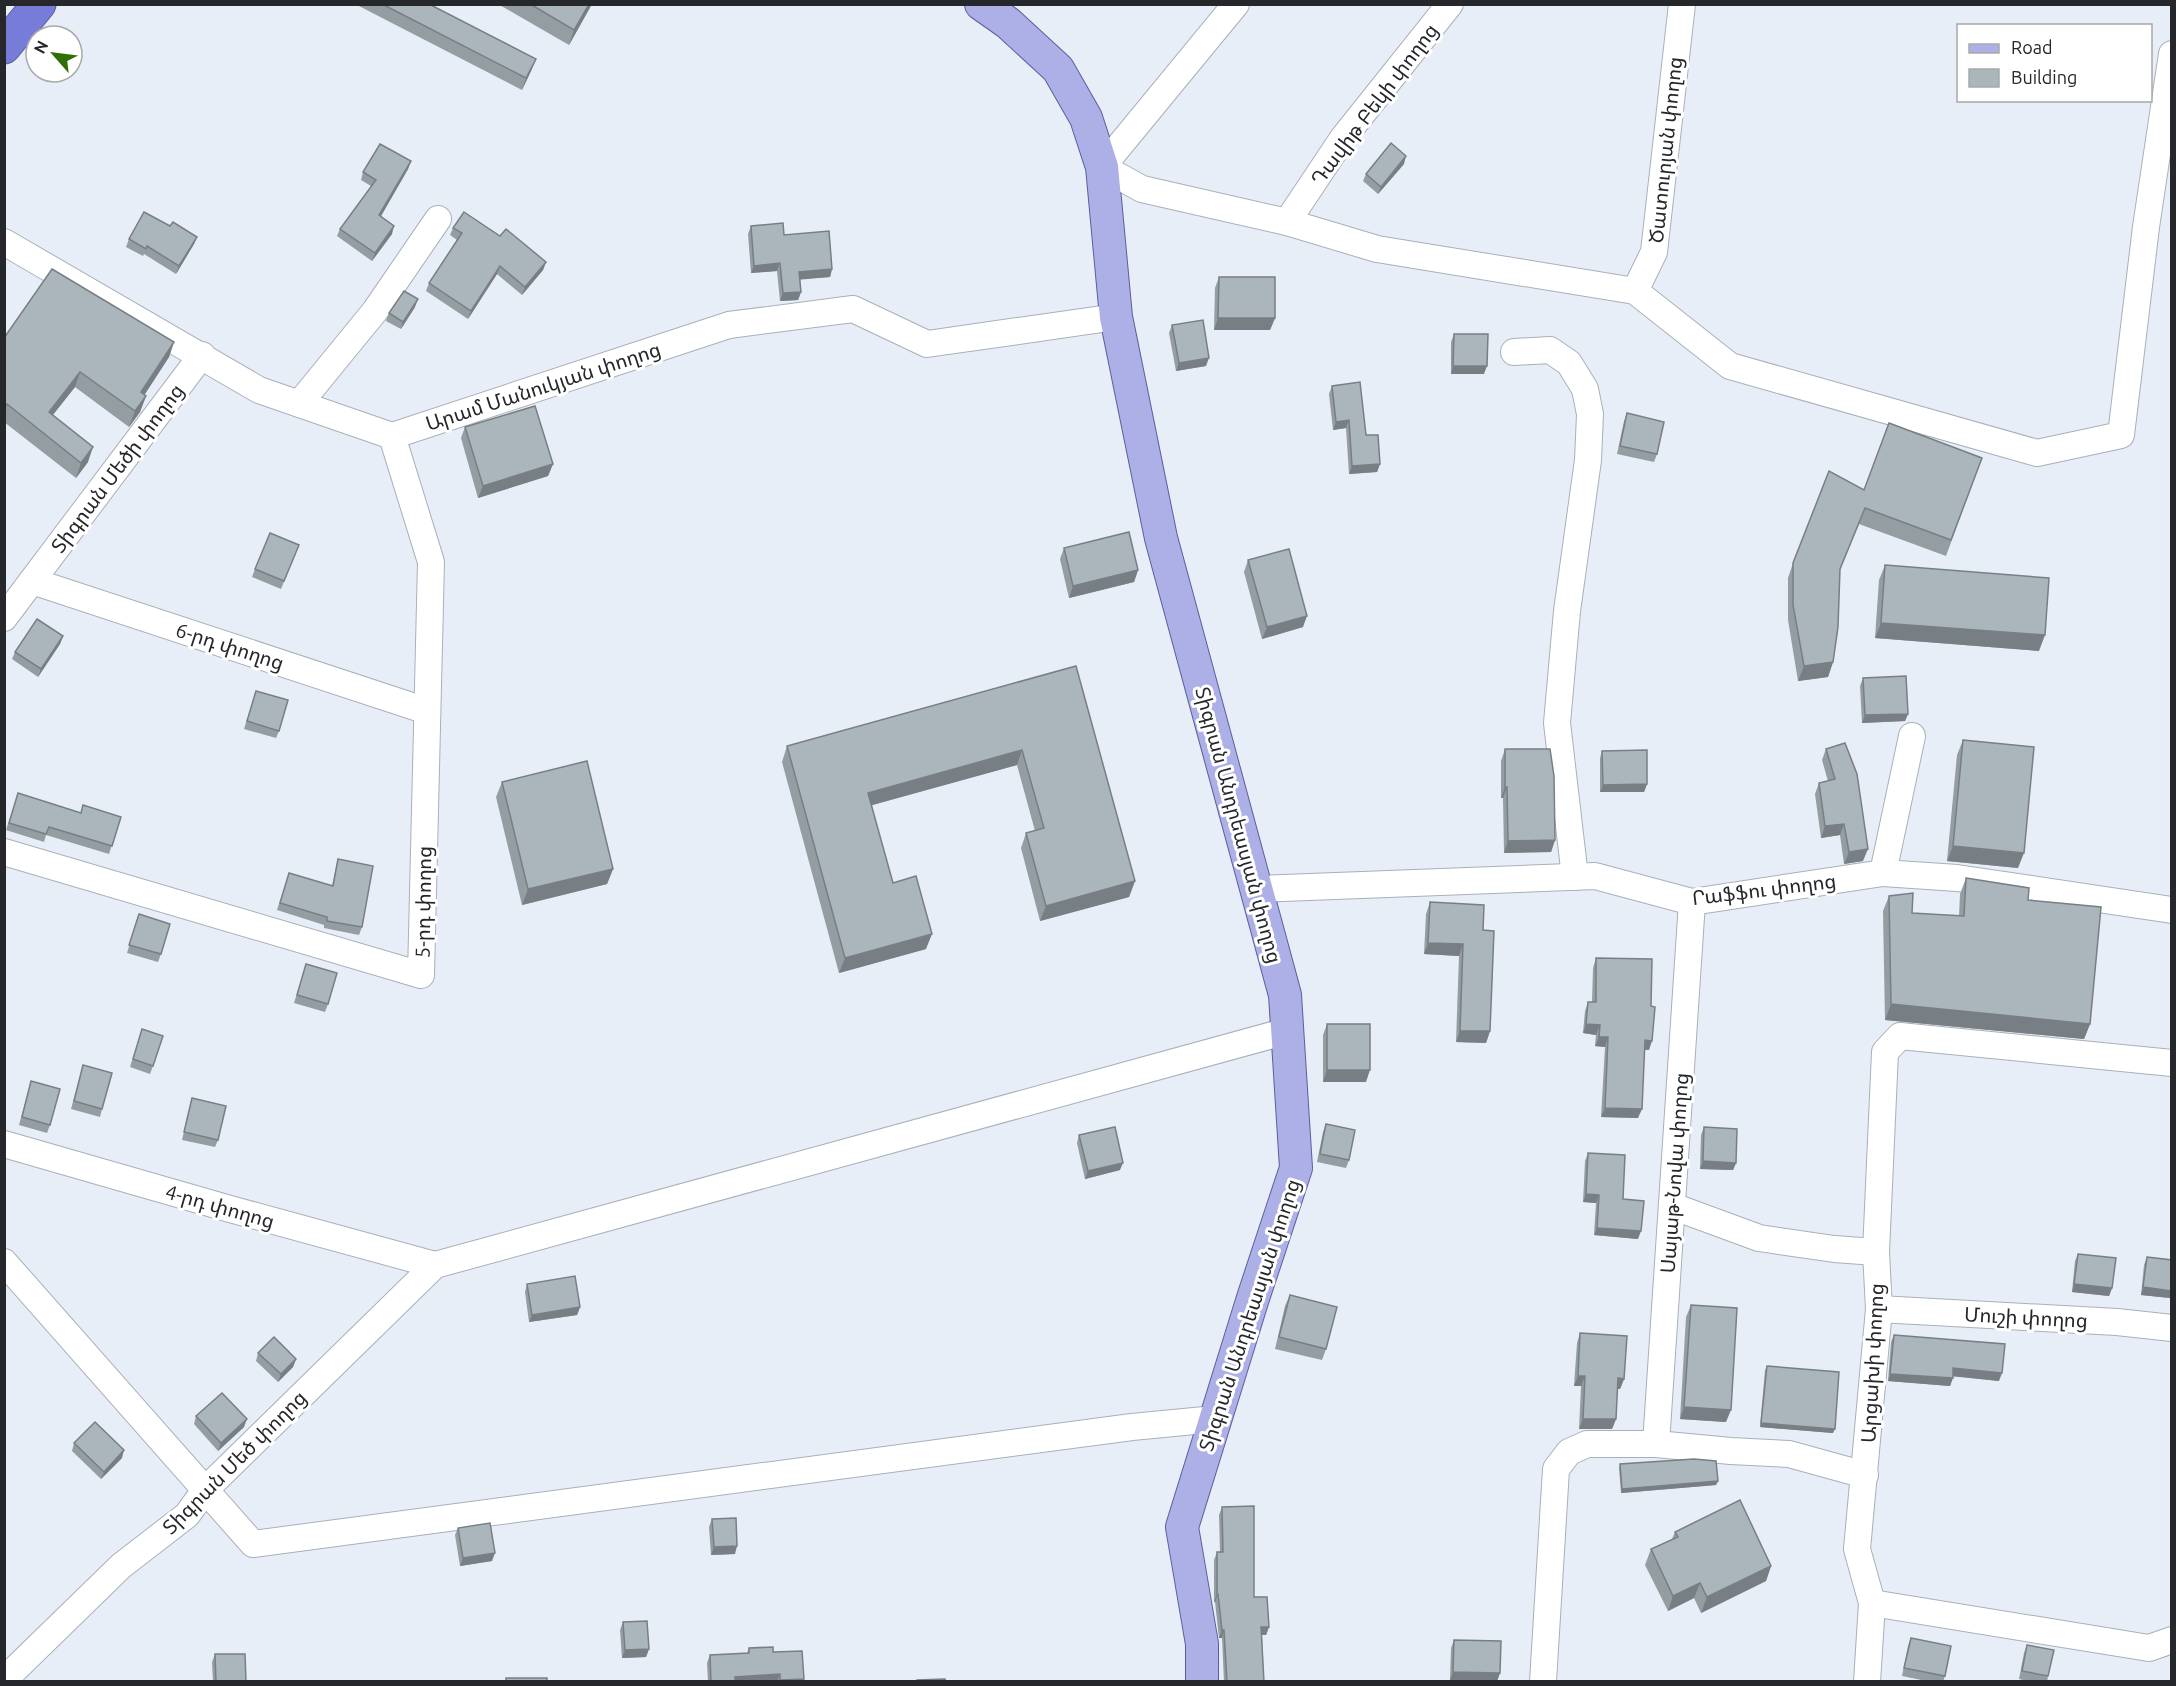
<svg xmlns="http://www.w3.org/2000/svg" width="2176" height="1686" viewBox="0 0 2176 1686" font-family="Ubuntu,'Noto Sans Armenian',sans-serif">
	<style>
		.lines { fill: none; stroke-linecap: round; stroke-linejoin: round }
		.minor-casing { stroke: #a9b0b9; stroke-width: 28 }
		.major-casing { stroke: #5a5e9b; stroke-width: 34 }
		.highway-casing { stroke: #5a5e9b; stroke-width: 35 }
		.minor { stroke: #fff; stroke-width: 26 }
		.major { stroke: #adb0e7; stroke-width: 32 }
		.highway { stroke: #767cd7; stroke-width: 33 }
		.wall { fill: #939da2 }
		.shaded-wall { fill: #787f84 }
		.building { fill: #abb6bc; stroke: #787f84; stroke-width: 1.5 }
		.labels { text-anchor: middle; dominant-baseline: central; stroke-width: 6; stroke-linejoin: round; paint-order: stroke }
		.street-label { font-size: 20px; fill: #25272b; stroke: #fff }
	</style>
	<rect width="100%" height="100%" fill="#e7eef7"/>
	<g class="lines">
		<defs>
			<g id="minor">
				<polyline points="1236,4 1102,167 1142,189 1287,222 1343,138 1450,4"/>
				<polyline points="1287,222 1377,249 1635,291 1730,366 2037,453 2121,435 2146,227 2172,54"/>
				<polyline points="4,242 259,390 392,436 729,325 853,309 927,344 1116,317"/>
				<polyline points="1635,291 1654,252 1682,4"/>
				<polyline points="1514,352 1550,350 1569,363 1585,389 1590,414 1588,460 1567,611 1557,723 1575,877"/>
				<polyline points="299,404 375,311 438,219"/>
				<polyline points="32,581 427,711"/>
				<polyline points="4,618 202,355"/>
				<polyline points="4,852 421,975 431,562 392,436"/>
				<polyline points="1883,873 1957,878 2172,910"/>
				<polyline points="1256,889 1595,876 1692,902 1883,873 1912,736"/>
				<polyline points="4,1144 230,1209 435,1265"/>
				<polyline points="1672,1206 1759,1238 1834,1249 1876,1252"/>
				<polyline points="4,1262 253,1544 1132,1427 1215,1419"/>
				<polyline points="1879,1309 2117,1322 2172,1328"/>
				<polyline points="1656,1444 1692,902"/>
				<polyline points="1872,1603 2149,1648 2172,1640"/>
				<polyline points="4,1680 121,1566 187,1515 205,1490 435,1265 1287,1031"/>
				<polyline points="1543,1682 1556,1469 1569,1452 1587,1444 1656,1444 1731,1451 1789,1454 1865,1475"/>
				<polyline points="1867,1682 1872,1603 1857,1549 1879,1309 1876,1252 1885,1052 1900,1036 2172,1063"/>
			</g>
			<polyline id="major" points="981,4 1008,23 1058,69 1086,118 1102,167 1116,317 1161,538 1285,995 1296,1168 1253,1298 1182,1527 1202,1644 1202,1682"/>
			<polyline id="highway" points="4,47 39,4"/>
		</defs>
		<use href="#minor" class="minor-casing"/>
		<use href="#major" class="major-casing"/>
		<use href="#highway" class="highway-casing"/>
		<use href="#minor" class="minor"/>
		<use href="#major" class="major"/>
		<use href="#highway" class="highway"/>
	</g>
	<g class="wall">
		<polygon points="355,4 429,4 536,59 531,71 522,90"/>
		<polygon points="498,4 592,4 569,45"/>
		<polygon points="411,161 408,169 381,216 392,234 372,261 337,236 340,229 371,186 361,180 363,172"/>
		<polygon points="1404,164 1378,194 1363,181 1366,174"/>
		<polygon points="170,226 197,237 194,244 176,274 144,254 143,256 126,247 129,239"/>
		<polygon points="751,226 784,235 832,269 830,277 800,279 801,292 798,300 780,301 777,271 751,273 748,234"/>
		<polygon points="453,228 500,236 546,262 543,270 522,295 497,274 468,319 426,291 429,283 457,240 450,235"/>
		<polygon points="1219,277 1275,318 1270,330 1214,330 1215,288"/>
		<polygon points="415,307 401,329 386,321 389,313"/>
		<polygon points="1172,325 1206,366 1176,371 1169,333"/>
		<polygon points="1454,334 1484,374 1451,374 1451,342"/>
		<polygon points="4,338 174,342 169,357 144,395 146,396 140,412 129,427 75,387 53,415 88,462 76,478 4,422"/>
		<polygon points="1332,386 1366,435 1380,464 1377,472 1349,474 1346,428 1333,430 1329,394"/>
		<polygon points="1627,413 1657,454 1654,462 1617,454 1624,421"/>
		<polygon points="465,427 553,464 548,476 478,498 461,438"/>
		<polygon points="1982,458 1946,556 1859,524 1840,570 1833,662 1828,677 1798,681 1788,620 1788,578 1793,563 1864,490"/>
		<polygon points="1064,548 1138,570 1134,582 1069,598 1060,559"/>
		<polygon points="296,553 281,589 252,577 255,569"/>
		<polygon points="1248,560 1303,627 1262,639 1244,572"/>
		<polygon points="1885,565 2039,651 1875,638 1879,580"/>
		<polygon points="63,636 60,644 38,677 12,659 15,652"/>
		<polygon points="1076,666 1135,881 1129,897 1040,921 1021,848 1026,833 1035,831 1017,765 871,805 893,883 926,949 839,973 782,762 787,746"/>
		<polygon points="1863,678 1908,714 1905,721 1862,723 1860,686"/>
		<polygon points="256,691 279,731 276,738 244,729"/>
		<polygon points="1963,740 2018,868 1947,861 1957,755"/>
		<polygon points="1505,749 1555,840 1551,852 1504,853 1503,798 1501,798 1501,761"/>
		<polygon points="1826,749 1863,861 1844,864 1840,835 1821,838 1815,794 1819,783 1828,781 1822,760"/>
		<polygon points="1602,751 1647,784 1644,792 1600,792 1600,758"/>
		<polygon points="502,782 613,869 607,884 522,905 496,797"/>
		<polygon points="18,793 81,813 121,817 109,854 46,835 44,842 6,830"/>
		<polygon points="338,859 362,927 359,935 324,928 324,925 277,910 289,873 332,886 336,867"/>
		<polygon points="1966,878 2028,900 2090,1024 2084,1039 1885,1020 1883,911 1889,896 1912,913 1959,916 1960,894"/>
		<polygon points="1430,902 1483,930 1490,1031 1486,1043 1456,1042 1459,956 1424,954 1426,914"/>
		<polygon points="139,914 161,954 158,962 127,953"/>
		<polygon points="1596,958 1649,1050 1644,1050 1638,1118 1601,1117 1605,1047 1595,1046 1596,1035 1583,1033 1585,1011 1588,1002 1592,1002 1593,968"/>
		<polygon points="306,964 328,1004 325,1012 294,1003"/>
		<polygon points="1327,1024 1366,1082 1323,1082 1323,1035"/>
		<polygon points="142,1029 153,1066 150,1074 130,1067"/>
		<polygon points="83,1065 102,1109 100,1117 71,1109"/>
		<polygon points="31,1081 50,1125 47,1133 19,1125"/>
		<polygon points="192,1098 218,1140 215,1147 182,1140 190,1106"/>
		<polygon points="1326,1124 1349,1160 1346,1168 1317,1162 1323,1132"/>
		<polygon points="1704,1127 1736,1163 1733,1170 1700,1169 1701,1135"/>
		<polygon points="1079,1135 1120,1170 1085,1179 1077,1143"/>
		<polygon points="1588,1153 1623,1199 1638,1239 1594,1235 1596,1203 1583,1202 1585,1161"/>
		<polygon points="2078,1254 2112,1288 2109,1296 2072,1292 2075,1261"/>
		<polygon points="2147,1257 2172,1260 2172,1295 2170,1298 2141,1295 2144,1265"/>
		<polygon points="527,1284 580,1307 577,1315 529,1322 525,1292"/>
		<polygon points="1290,1295 1326,1349 1322,1360 1275,1349 1285,1306"/>
		<polygon points="1691,1305 1726,1422 1680,1419 1686,1317"/>
		<polygon points="1580,1333 1624,1379 1620,1389 1617,1389 1616,1419 1612,1429 1579,1429 1581,1386 1574,1386 1577,1343"/>
		<polygon points="1894,1335 1999,1381 1953,1376 1950,1386 1888,1381 1891,1342"/>
		<polygon points="258,1353 296,1359 293,1367 278,1382 256,1361"/>
		<polygon points="1767,1366 1833,1433 1760,1427 1765,1370"/>
		<polygon points="196,1416 244,1427 218,1451 194,1424"/>
		<polygon points="74,1443 122,1458 101,1479 72,1451"/>
		<polygon points="1620,1464 1718,1481 1716,1485 1621,1493 1619,1468"/>
		<polygon points="1222,1507 1254,1597 1269,1627 1266,1635 1262,1635 1264,1682 1224,1682 1222,1638 1219,1638 1215,1602 1214,1602 1214,1560 1217,1552 1220,1552 1219,1515"/>
		<polygon points="712,1519 735,1554 711,1555 709,1527"/>
		<polygon points="458,1528 492,1561 460,1566 455,1535"/>
		<polygon points="1675,1532 1771,1566 1766,1581 1701,1613 1694,1598 1668,1611 1645,1565 1651,1549 1672,1539"/>
		<polygon points="623,1622 649,1649 646,1657 622,1658 620,1630"/>
		<polygon points="1911,1638 1945,1676 1943,1682 1931,1682 1902,1676 1908,1646"/>
		<polygon points="1454,1640 1500,1673 1497,1681 1450,1680 1451,1648"/>
		<polygon points="2027,1645 2048,1676 2047,1682 2032,1682 2019,1679 2024,1653"/>
		<polygon points="749,1648 773,1652 804,1679 803,1682 708,1682 707,1663 710,1655 747,1653"/>
		<polygon points="215,1654 246,1682 213,1682 212,1662"/>
	</g>
	<g class="shaded-wall">
		<polygon points="589,4 592,4 569,45 574,30"/>
		<polygon points="536,59 531,71 522,90 526,78"/>
		<polygon points="1406,156 1404,164 1378,194 1381,187"/>
		<polygon points="411,161 408,169 377,223 379,215"/>
		<polygon points="394,226 392,234 372,261 375,253"/>
		<polygon points="197,237 194,244 176,274 179,266"/>
		<polygon points="546,262 543,270 522,295 525,287"/>
		<polygon points="780,263 777,271 751,273 754,266"/>
		<polygon points="500,266 497,274 468,319 471,311"/>
		<polygon points="832,269 830,277 796,280 799,272"/>
		<polygon points="801,292 798,300 780,301 783,293"/>
		<polygon points="418,299 415,307 401,329 403,322"/>
		<polygon points="1218,318 1275,318 1270,330 1214,330"/>
		<polygon points="174,342 169,357 136,408 141,392"/>
		<polygon points="1209,358 1206,366 1176,371 1179,363"/>
		<polygon points="1453,366 1487,366 1484,374 1451,374"/>
		<polygon points="80,372 75,387 43,427 49,412"/>
		<polygon points="146,396 140,412 129,427 135,411"/>
		<polygon points="1349,420 1346,428 1333,430 1336,422"/>
		<polygon points="93,447 88,462 76,478 81,463"/>
		<polygon points="553,464 548,476 478,498 483,486"/>
		<polygon points="1380,464 1377,472 1349,474 1352,466"/>
		<polygon points="1138,570 1134,582 1069,598 1073,586"/>
		<polygon points="1307,616 1303,627 1262,639 1267,627"/>
		<polygon points="1881,623 2045,635 2039,651 1875,638"/>
		<polygon points="63,636 60,644 38,677 41,669"/>
		<polygon points="1833,662 1828,677 1798,681 1804,666"/>
		<polygon points="1908,714 1905,721 1862,723 1865,715"/>
		<polygon points="1022,750 1017,765 862,808 868,793"/>
		<polygon points="1647,784 1644,792 1600,792 1603,785"/>
		<polygon points="1505,787 1507,787 1503,798 1501,798"/>
		<polygon points="1844,824 1840,835 1821,838 1825,826"/>
		<polygon points="1555,840 1551,852 1504,853 1508,841"/>
		<polygon points="1953,846 2024,853 2018,868 1947,861"/>
		<polygon points="1868,849 1863,861 1844,864 1849,852"/>
		<polygon points="613,869 607,884 522,905 528,889"/>
		<polygon points="1135,881 1129,897 1040,921 1046,906"/>
		<polygon points="932,934 926,949 839,973 845,958"/>
		<polygon points="1428,943 1463,944 1459,956 1424,954"/>
		<polygon points="1891,1004 2090,1024 2084,1039 1885,1020"/>
		<polygon points="1586,1024 1600,1025 1596,1035 1583,1033"/>
		<polygon points="1460,1031 1490,1031 1486,1043 1456,1042"/>
		<polygon points="1599,1037 1608,1037 1605,1047 1595,1046"/>
		<polygon points="1645,1040 1652,1041 1649,1050 1642,1049"/>
		<polygon points="1327,1070 1370,1070 1366,1082 1323,1082"/>
		<polygon points="1605,1108 1642,1109 1638,1118 1601,1117"/>
		<polygon points="1703,1161 1736,1163 1733,1170 1700,1169"/>
		<polygon points="1123,1163 1120,1170 1085,1179 1088,1171"/>
		<polygon points="1586,1194 1599,1195 1596,1203 1583,1202"/>
		<polygon points="1597,1228 1641,1231 1638,1239 1594,1235"/>
		<polygon points="2074,1284 2112,1288 2109,1296 2072,1292"/>
		<polygon points="2143,1287 2172,1291 2172,1295 2170,1298 2141,1295"/>
		<polygon points="580,1307 577,1315 529,1322 532,1315"/>
		<polygon points="296,1359 293,1367 278,1382 281,1374"/>
		<polygon points="1953,1368 2002,1373 1999,1381 1950,1376"/>
		<polygon points="1890,1374 1953,1378 1950,1386 1888,1381"/>
		<polygon points="1578,1376 1585,1376 1581,1386 1574,1386"/>
		<polygon points="1618,1378 1624,1379 1620,1389 1614,1388"/>
		<polygon points="1684,1407 1731,1410 1726,1422 1680,1419"/>
		<polygon points="247,1419 244,1427 218,1451 221,1443"/>
		<polygon points="1583,1419 1616,1419 1612,1429 1579,1429"/>
		<polygon points="1761,1423 1835,1429 1833,1433 1760,1427"/>
		<polygon points="124,1450 122,1458 101,1479 104,1472"/>
		<polygon points="1718,1481 1716,1485 1621,1493 1622,1489"/>
		<polygon points="737,1546 735,1554 711,1555 714,1547"/>
		<polygon points="495,1553 492,1561 460,1566 463,1558"/>
		<polygon points="1771,1566 1766,1581 1701,1613 1707,1597"/>
		<polygon points="1700,1583 1694,1598 1668,1611 1673,1596"/>
		<polygon points="1217,1594 1218,1594 1215,1602 1214,1602"/>
		<polygon points="1261,1627 1269,1627 1266,1635 1258,1635"/>
		<polygon points="1222,1630 1224,1630 1222,1638 1219,1638"/>
		<polygon points="649,1649 646,1657 622,1658 625,1650"/>
		<polygon points="1453,1672 1500,1673 1497,1681 1450,1680"/>
		<polygon points="780,1674 777,1682 733,1682 735,1677"/>
		<polygon points="804,1679 803,1682 779,1682 780,1680"/>
	</g>
	<g class="building">
		<polygon points="382,4 429,4 536,59 526,78"/>
		<polygon points="530,4 589,4 574,30"/>
		<polygon points="1391,143 1406,156 1381,187 1366,174"/>
		<polygon points="380,144 411,161 379,215 394,226 375,253 340,229 376,180 363,172"/>
		<polygon points="144,212 170,226 173,222 197,237 179,266 147,246 146,249 129,239"/>
		<polygon points="464,212 500,236 506,229 546,262 525,287 500,266 471,311 429,283 462,233 453,228"/>
		<polygon points="783,223 784,235 829,231 832,269 799,272 801,292 783,293 780,263 754,266 751,226"/>
		<polygon points="52,269 174,342 141,392 146,396 135,411 80,372 49,412 93,447 81,463 7,404 4,408 4,338"/>
		<polygon points="1219,277 1275,277 1275,318 1218,318"/>
		<polygon points="404,291 418,299 403,322 389,313"/>
		<polygon points="1203,320 1209,358 1179,363 1172,325"/>
		<polygon points="1454,334 1488,334 1487,366 1453,366"/>
		<polygon points="1360,382 1366,435 1378,435 1380,464 1352,466 1349,420 1336,422 1332,386"/>
		<polygon points="535,406 553,464 483,486 465,427"/>
		<polygon points="1627,413 1664,422 1657,454 1620,446"/>
		<polygon points="1889,423 1982,458 1951,540 1865,508 1840,569 1838,627 1833,662 1804,666 1793,605 1793,563 1829,471 1864,490"/>
		<polygon points="1129,532 1138,570 1073,586 1064,548"/>
		<polygon points="270,533 299,545 284,581 255,569"/>
		<polygon points="1289,549 1307,616 1267,627 1248,560"/>
		<polygon points="1885,565 2049,578 2045,635 1881,623"/>
		<polygon points="37,619 63,636 41,669 15,652"/>
		<polygon points="1076,666 1135,881 1046,906 1026,833 1044,828 1022,750 868,793 893,883 916,876 932,934 845,958 787,746"/>
		<polygon points="1906,676 1908,714 1865,715 1863,678"/>
		<polygon points="256,691 288,700 279,731 247,721"/>
		<polygon points="1963,740 2034,747 2024,853 1953,846"/>
		<polygon points="1845,743 1857,774 1868,849 1849,852 1844,824 1825,826 1819,783 1835,779 1826,749"/>
		<polygon points="1505,749 1550,749 1554,776 1555,840 1508,841 1507,787 1505,787"/>
		<polygon points="1647,750 1647,784 1603,785 1602,751"/>
		<polygon points="587,761 613,869 528,889 502,782"/>
		<polygon points="18,793 81,813 83,805 121,817 112,846 49,827 46,834 9,823"/>
		<polygon points="338,859 373,866 362,927 327,921 327,917 280,903 289,873 333,886"/>
		<polygon points="1966,878 2029,888 2028,900 2101,907 2090,1024 1891,1004 1889,896 1913,893 1912,913 1964,916"/>
		<polygon points="1430,902 1484,905 1483,930 1494,931 1490,1031 1460,1031 1463,944 1428,943"/>
		<polygon points="139,914 170,924 161,954 129,945"/>
		<polygon points="1596,958 1652,959 1651,1006 1655,1007 1652,1041 1645,1040 1642,1109 1605,1108 1608,1037 1599,1037 1600,1025 1586,1024 1588,1002 1596,1002"/>
		<polygon points="306,964 337,973 328,1004 297,995"/>
		<rect x="1327" y="1024" width="43" height="46"/>
		<polygon points="142,1029 163,1036 153,1066 133,1059"/>
		<polygon points="83,1065 112,1073 102,1109 74,1101"/>
		<polygon points="31,1081 60,1089 50,1125 22,1117"/>
		<polygon points="192,1098 226,1106 218,1140 184,1132"/>
		<polygon points="1326,1124 1355,1130 1349,1160 1320,1154"/>
		<polygon points="1115,1127 1123,1163 1088,1171 1079,1135"/>
		<polygon points="1704,1127 1737,1129 1736,1163 1703,1161"/>
		<polygon points="1588,1153 1625,1155 1623,1199 1644,1201 1641,1231 1597,1228 1599,1195 1586,1194"/>
		<polygon points="2078,1254 2116,1258 2112,1288 2074,1284"/>
		<polygon points="2147,1257 2172,1260 2172,1291 2143,1287"/>
		<polygon points="575,1276 580,1307 532,1315 527,1284"/>
		<polygon points="1290,1295 1337,1307 1326,1349 1279,1337"/>
		<polygon points="1691,1305 1737,1308 1731,1410 1684,1407"/>
		<polygon points="1580,1333 1627,1336 1624,1379 1618,1378 1616,1419 1583,1419 1585,1376 1578,1376"/>
		<polygon points="1894,1335 2005,1344 2002,1373 1953,1368 1953,1378 1890,1374"/>
		<polygon points="274,1337 296,1359 281,1374 258,1353"/>
		<polygon points="1767,1366 1839,1372 1835,1429 1761,1423"/>
		<polygon points="222,1393 247,1419 221,1443 196,1416"/>
		<polygon points="95,1422 124,1450 104,1472 74,1443"/>
		<polygon points="1694,1459 1716,1461 1718,1481 1622,1489 1620,1464"/>
		<polygon points="1740,1500 1771,1566 1707,1597 1700,1583 1673,1596 1651,1549 1678,1537 1675,1532"/>
		<polygon points="1254,1506 1254,1597 1267,1597 1269,1627 1261,1627 1264,1682 1227,1682 1224,1630 1222,1630 1218,1594 1217,1594 1217,1552 1223,1552 1222,1507"/>
		<polygon points="736,1518 737,1546 714,1547 712,1519"/>
		<polygon points="490,1523 495,1553 463,1558 458,1528"/>
		<polygon points="647,1621 649,1649 625,1650 623,1622"/>
		<polygon points="1911,1638 1951,1646 1945,1676 1904,1668"/>
		<polygon points="1454,1640 1501,1641 1500,1673 1453,1672"/>
		<polygon points="2027,1645 2054,1650 2048,1676 2022,1671"/>
		<polygon points="773,1647 773,1652 802,1651 804,1679 780,1680 780,1674 735,1677 735,1682 711,1682 710,1655 749,1653 749,1648"/>
		<polygon points="215,1654 245,1654 246,1682 216,1682"/>
		<rect x="506" y="1678" width="41" height="4"/>
		<polygon points="945,1679 946,1682 917,1682 917,1680"/>
	</g>
	<g class="labels">
		<g class="street-label">
			<text transform="translate(1374 104) rotate(-53)">Դավիթ Բեկի փողոց</text>
			<text transform="translate(1665 150) rotate(-84)">Ծատուրյան փողոց</text>
			<text transform="translate(543 386) rotate(-18)">Արամ Մանուկյան փողոց</text>
			<text transform="translate(117 468) rotate(-53)">Տիգրան Մեծի փողոց</text>
			<text transform="translate(230 646) rotate(18)">6-րդ փողոց</text>
			<text transform="translate(1239 825) rotate(75)">Տիգրան Անդրեասյան փողոց</text>
			<text transform="translate(1764 889) rotate(-7)">Րաֆֆու փողոց</text>
			<text transform="translate(423 902) rotate(-89)">5-րդ փողոց</text>
			<text transform="translate(1674 1173) rotate(-86)">Սայաթ-Նովա փողոց</text>
			<text transform="translate(220 1206) rotate(16)">4-րդ փողոց</text>
			<text transform="translate(1249 1315) rotate(-72)">Տիգրան Անդրեասյան փողոց</text>
			<text transform="translate(2026 1317) rotate(3)">Մուշի փողոց</text>
			<text transform="translate(1872 1363) rotate(-87)">Արցախի փողոց</text>
			<text transform="translate(234 1462) rotate(-45)">Տիգրան Մեծ փողոց</text>
		</g>
	</g>
	<rect width="2176" height="1686" fill="none" stroke="#25272b" stroke-width="12"/>
	<rect x="1957" y="24" width="195" height="78" fill="#ffffff" stroke="#a8a9aa" stroke-width="1.5"/>
	<rect x="1969" y="44" width="30" height="9" fill="#adb0e7" stroke="#a8a9aa" stroke-width="1.5"/>
	<text x="2011" y="54" font-size="18" fill="#25272b">Road</text>
	<rect x="1969" y="69" width="30" height="18" fill="#abb6bc" stroke="#a8a9aa" stroke-width="1.5"/>
	<text x="2011" y="84" font-size="18" fill="#25272b">Building</text>
	<g transform="translate(54 54) rotate(298)"><circle r="28" fill="#ffffff" stroke="#a8a9aa" stroke-width="1.5"/>
	<path d="M0-4.5L10 22L0 15L-10 22Z" fill="#2f6f06"/>
	<text y="-9" font-size="16" font-weight="bold" text-anchor="middle" fill="#25272b">N</text>
	</g>
</svg>
